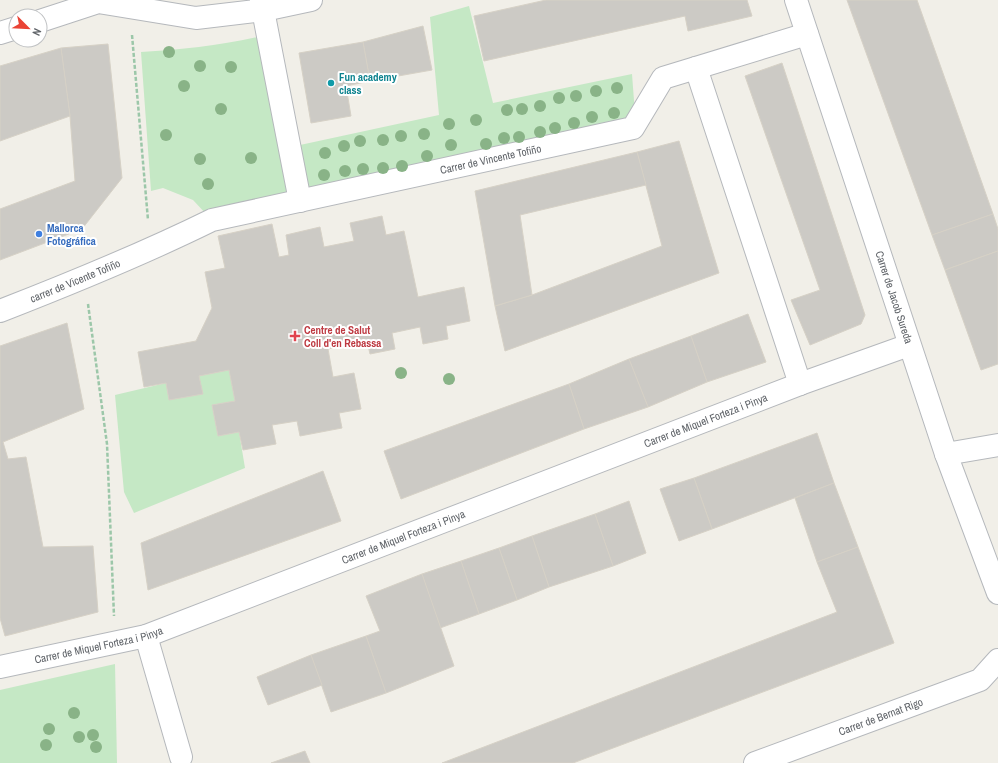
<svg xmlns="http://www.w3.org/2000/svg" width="998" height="763" viewBox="0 0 998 763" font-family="'Archivo Narrow',sans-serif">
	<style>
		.green { fill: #c5e8c5 }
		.building { fill: #cccac5; stroke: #d6d1c6 }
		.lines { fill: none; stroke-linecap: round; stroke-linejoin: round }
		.minor-casing { stroke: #b5b8bc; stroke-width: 24 }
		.path { stroke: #9cc7a9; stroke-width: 2.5; stroke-dasharray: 4 2; stroke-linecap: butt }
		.minor { stroke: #fff; stroke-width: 22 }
		.tree { fill: #89b387 }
		.culture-dot { fill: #0f9aa8; stroke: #fff; stroke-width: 1.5 }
		.shop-dot { fill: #3f7fe0; stroke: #fff; stroke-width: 1.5 }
		.health-dot { fill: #e0444e; stroke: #fff; stroke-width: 1.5 }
		.labels { text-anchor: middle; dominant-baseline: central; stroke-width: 4; stroke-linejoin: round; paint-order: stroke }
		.culture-label { font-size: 11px; font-weight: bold; fill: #0d838f; stroke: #fff; text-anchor: start }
		.street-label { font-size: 11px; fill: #5f6368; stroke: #fff }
		.shop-label { font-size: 11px; font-weight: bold; fill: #366cbe; stroke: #fff; text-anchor: start }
		.health-label { font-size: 11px; font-weight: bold; fill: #be3a42; stroke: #fff; text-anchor: start }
	</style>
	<rect width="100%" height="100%" fill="#f1efe8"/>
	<g class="green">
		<path d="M469,6L493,103L632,74L635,114L627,124L208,216L193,200L163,188L151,191L141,52C182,50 222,45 262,36L300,145L439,115L430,17Z"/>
		<polygon points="229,370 235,401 212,405 218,436 239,432 245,468 134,513 124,492 115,395 166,383 169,400 202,394 199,376"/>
		<polygon points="115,664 117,763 0,763 0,690"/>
	</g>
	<g class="building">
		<polygon points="546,0 747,0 752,16 688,31 685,16 484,61 474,16"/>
		<polygon points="847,0 917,0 993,214 932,235"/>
		<polygon points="423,26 432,70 370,81 363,42"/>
		<polygon points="363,42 370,81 346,86 351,116 311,123 299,53"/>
		<polygon points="108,44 122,178 82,229 0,260 0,209 75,181 70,116 61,48"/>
		<polygon points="61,48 70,116 0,141 0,66"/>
		<polygon points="782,63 865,315 861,324 810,345 791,300 820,290 745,76"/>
		<polygon points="679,141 719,273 505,351 495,306 532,295 662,246 637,152"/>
		<polygon points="637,152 646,185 520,215 532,295 495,306 475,191"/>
		<polygon points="993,214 998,229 998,251 945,270 932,235"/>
		<polygon points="382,216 386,235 404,231 418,297 464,287 470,321 446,326 448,339 423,344 420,327 392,333 395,349 370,354 367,341 328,349 333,377 354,373 361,409 339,413 342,428 300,436 297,421 272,425 276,444 243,450 239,432 218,436 212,405 235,401 229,370 199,376 203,394 169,400 166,383 144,387 138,352 196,341 212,308 205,272 225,268 218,236 272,224 279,257 289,255 286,235 320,227 324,247 354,241 350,223"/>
		<polygon points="998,251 998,364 981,370 945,270"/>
		<polygon points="748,314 766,362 707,382 691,336"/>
		<polygon points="67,323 84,409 3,442 8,459 26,457 43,547 93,546 98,612 5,636 0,618 0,346"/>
		<polygon points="691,336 707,382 648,407 629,359"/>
		<polygon points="629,359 648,407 584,429 569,384"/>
		<polygon points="569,384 584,429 401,499 384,451"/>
		<polygon points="817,433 834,483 712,529 694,478"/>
		<polygon points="323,471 341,521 148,590 141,543"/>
		<polygon points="694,478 712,529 679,541 660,489"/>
		<polygon points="834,483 858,547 817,562 795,498"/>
		<polygon points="629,501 646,553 613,566 595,514"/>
		<polygon points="595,514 613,566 549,587 532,536"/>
		<polygon points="532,536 549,587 517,600 499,548"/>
		<polygon points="858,547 894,643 573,763 442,763 837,612 817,562"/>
		<polygon points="499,548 517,600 479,614 461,561"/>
		<polygon points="461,561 479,614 440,628 422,574"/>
		<polygon points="422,574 454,666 386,693 366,636 380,631 366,596"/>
		<polygon points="366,636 386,693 331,712 311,655"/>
		<polygon points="311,655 322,685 268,705 257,677"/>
		<polygon points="305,751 310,763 271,763"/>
	</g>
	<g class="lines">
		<defs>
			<g id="minor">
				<polyline points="261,0 300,201"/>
				<path id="s1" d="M796,0L946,454L998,593"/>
				<polyline points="40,21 98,2 196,18 264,10 311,0"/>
				<polyline points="0,33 16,28"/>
				<polyline points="696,68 800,384"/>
				<path id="s2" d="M0,311C72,283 143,254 212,220L633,128L663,78L807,34"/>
				<polyline points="946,454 998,445"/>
				<polyline points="146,636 181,757"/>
				<path id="s3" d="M0,667L146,636L800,384L909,345"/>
				<path id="s4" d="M755,763L980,680L998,660"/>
			</g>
		</defs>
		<use href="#minor" class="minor-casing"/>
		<g class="path">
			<polyline points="132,35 148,220"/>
			<polyline points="88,304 107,444 114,616"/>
		</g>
		<use href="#minor" class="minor"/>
	</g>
	<g class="tree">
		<circle cx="169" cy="52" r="6"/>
		<circle cx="200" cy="66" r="6"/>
		<circle cx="231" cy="67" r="6"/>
		<circle cx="184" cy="86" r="6"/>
		<circle cx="617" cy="88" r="6"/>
		<circle cx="596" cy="91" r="6"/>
		<circle cx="576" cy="96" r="6"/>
		<circle cx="559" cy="98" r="6"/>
		<circle cx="540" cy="106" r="6"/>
		<circle cx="221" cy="109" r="6"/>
		<circle cx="522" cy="109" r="6"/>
		<circle cx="507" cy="110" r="6"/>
		<circle cx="614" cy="113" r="6"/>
		<circle cx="592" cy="117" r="6"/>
		<circle cx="476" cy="120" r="6"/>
		<circle cx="574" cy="123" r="6"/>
		<circle cx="449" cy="124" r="6"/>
		<circle cx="555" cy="128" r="6"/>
		<circle cx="540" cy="132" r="6"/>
		<circle cx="424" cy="134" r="6"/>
		<circle cx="166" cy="135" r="6"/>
		<circle cx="401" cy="136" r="6"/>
		<circle cx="519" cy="137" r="6"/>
		<circle cx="504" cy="138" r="6"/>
		<circle cx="383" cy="140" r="6"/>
		<circle cx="360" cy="141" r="6"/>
		<circle cx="486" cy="144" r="6"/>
		<circle cx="451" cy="145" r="6"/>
		<circle cx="344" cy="146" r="6"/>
		<circle cx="325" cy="153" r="6"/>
		<circle cx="427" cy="156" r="6"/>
		<circle cx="251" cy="158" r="6"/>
		<circle cx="200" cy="159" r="6"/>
		<circle cx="402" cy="166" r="6"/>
		<circle cx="383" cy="168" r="6"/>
		<circle cx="363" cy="169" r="6"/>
		<circle cx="345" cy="171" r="6"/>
		<circle cx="324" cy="175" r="6"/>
		<circle cx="208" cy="184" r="6"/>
		<circle cx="401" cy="373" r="6"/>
		<circle cx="449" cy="379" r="6"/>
		<circle cx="74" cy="713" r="6"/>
		<circle cx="49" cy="729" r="6"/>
		<circle cx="93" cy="735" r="6"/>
		<circle cx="79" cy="737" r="6"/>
		<circle cx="46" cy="745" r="6"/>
		<circle cx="96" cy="747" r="6"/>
	</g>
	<circle class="culture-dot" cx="331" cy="83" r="4"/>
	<circle class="shop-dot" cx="39" cy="234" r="4"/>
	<path class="health-dot" d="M293 330h4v4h4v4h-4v4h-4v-4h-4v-4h4z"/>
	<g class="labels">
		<g class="culture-label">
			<text x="339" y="77">Fun academy<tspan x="339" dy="13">class</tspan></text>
		</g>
		<g class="street-label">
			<text stroke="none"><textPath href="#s2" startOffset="516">Carrer de Vincente Tofiño</textPath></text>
			<text stroke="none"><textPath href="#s2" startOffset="81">carrer de Vicente Tofiño</textPath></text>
			<text stroke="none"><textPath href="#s1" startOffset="313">Carrer de Jacob Sureda</textPath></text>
			<text stroke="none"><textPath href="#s3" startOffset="749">Carrer de Miquel Forteza i Pinya</textPath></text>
			<text stroke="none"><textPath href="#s3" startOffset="425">Carrer de Miquel Forteza i Pinya</textPath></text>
			<text stroke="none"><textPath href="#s3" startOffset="101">Carrer de Miquel Forteza i Pinya</textPath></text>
			<text stroke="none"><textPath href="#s4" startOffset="134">Carrer de Bernat Rigo</textPath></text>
		</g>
		<g class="shop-label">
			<text x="47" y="228">Mallorca<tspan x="47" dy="13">Fotográfica</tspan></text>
		</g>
		<g class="health-label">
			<text x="304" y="330">Centre de Salut<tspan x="304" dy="13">Coll d'en Rebassa</tspan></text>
		</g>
	</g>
	<g transform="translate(28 28) rotate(114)"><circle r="19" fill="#ffffff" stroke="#bfc1c3"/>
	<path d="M0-3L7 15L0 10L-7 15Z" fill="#ea4335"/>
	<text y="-6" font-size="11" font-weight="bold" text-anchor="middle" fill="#5f6368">N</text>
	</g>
</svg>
